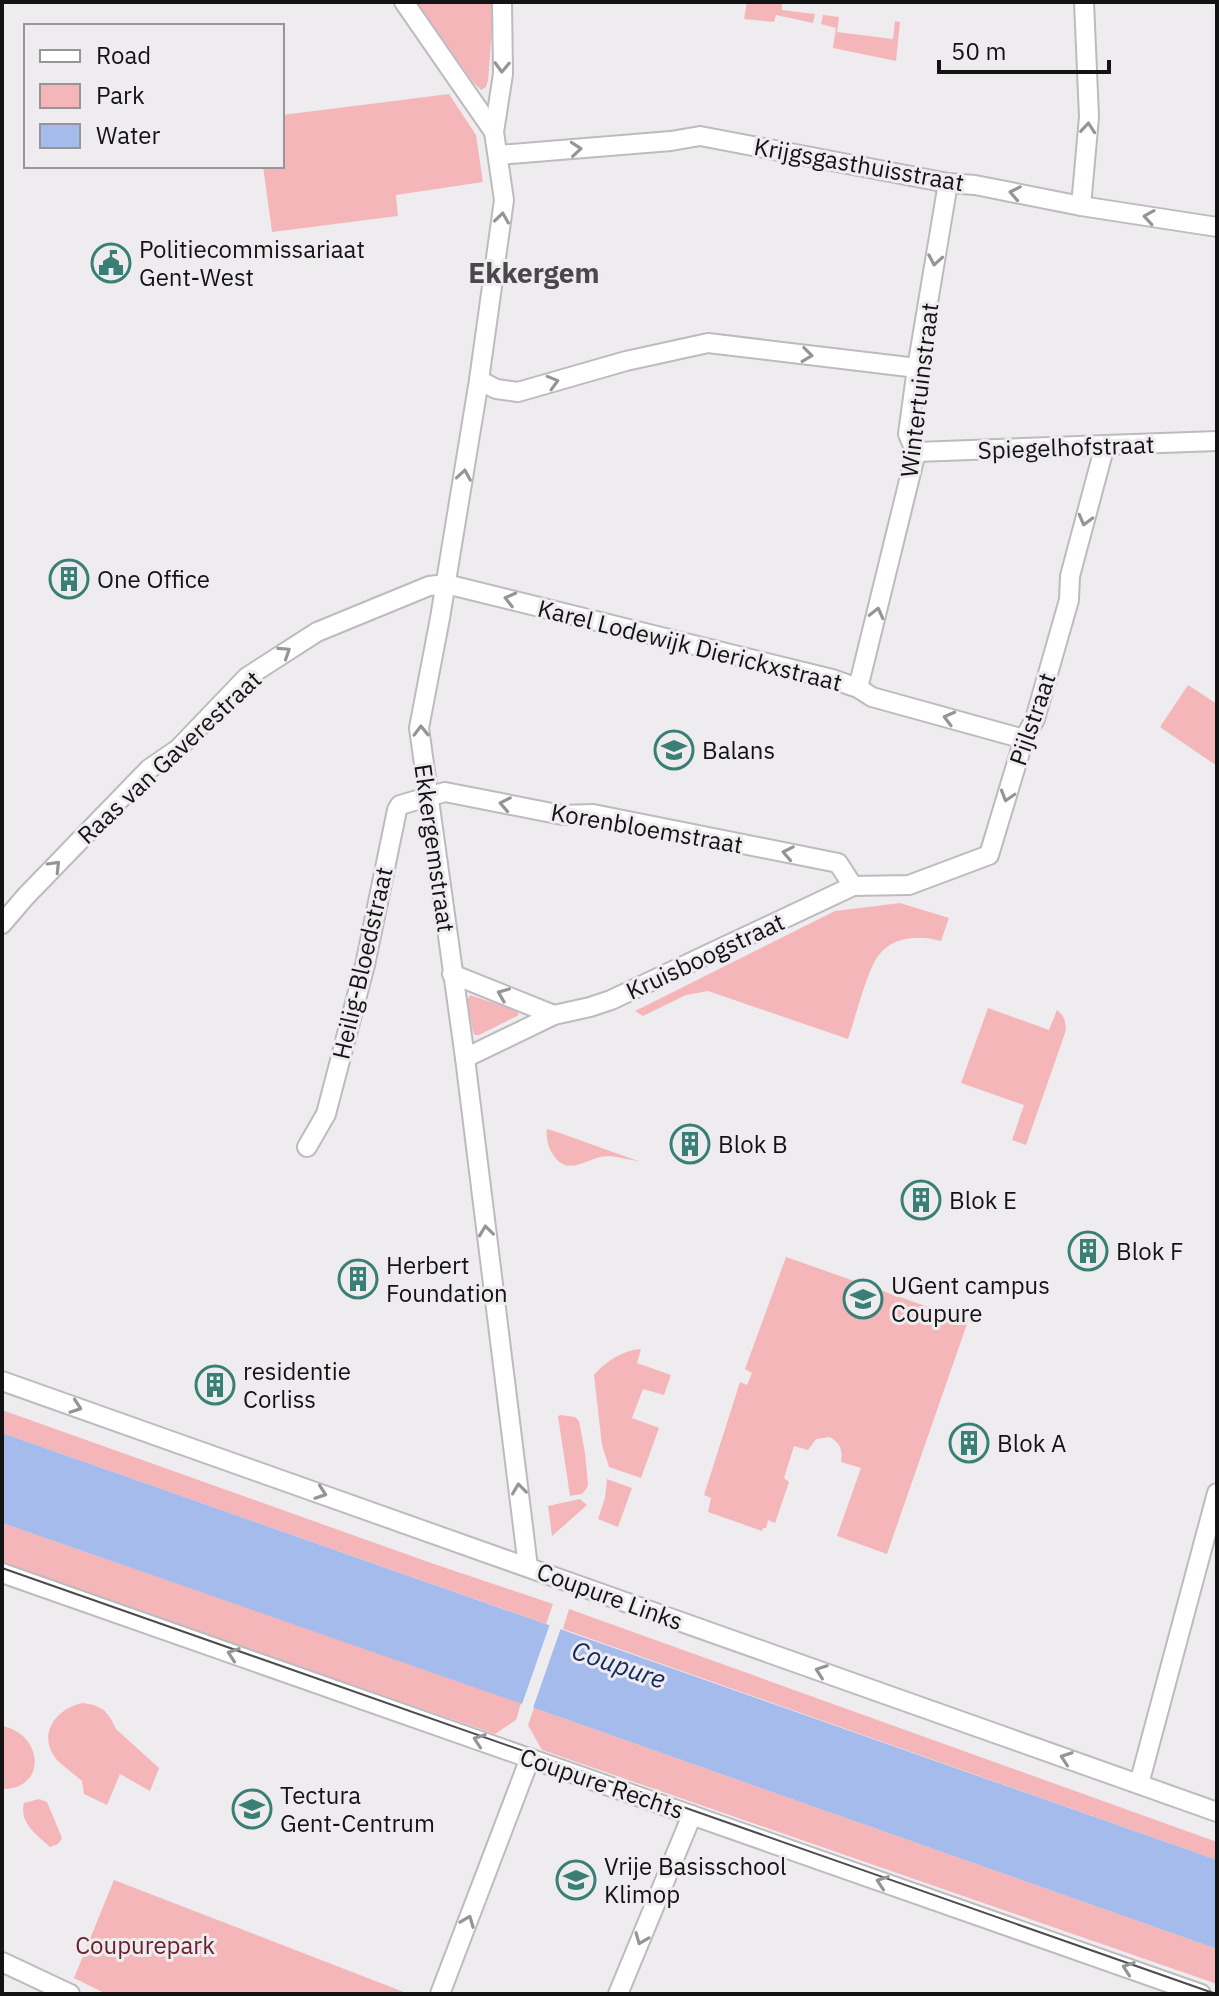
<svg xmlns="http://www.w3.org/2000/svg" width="1219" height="1996" viewBox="0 0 1219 1996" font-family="'IBM Plex Sans',sans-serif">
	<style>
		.green { fill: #f5b6b9 }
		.water { fill: #a5bbec }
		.pier { fill: #eeecef }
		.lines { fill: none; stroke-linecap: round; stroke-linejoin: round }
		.street-casing { stroke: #bdbbbd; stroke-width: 22 }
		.street { stroke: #fff; stroke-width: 18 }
		.tram { stroke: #4d4b4d; stroke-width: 2 }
		.oneway { stroke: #959595 }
		.labels { text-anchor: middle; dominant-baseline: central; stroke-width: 6; stroke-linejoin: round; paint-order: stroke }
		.street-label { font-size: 24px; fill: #141314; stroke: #eeecef }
		.poi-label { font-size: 24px; fill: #141314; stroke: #eeecef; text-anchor: start }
		.park-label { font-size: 24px; fill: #6a212b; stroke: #eeecef }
		.water-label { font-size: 26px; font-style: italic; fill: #152962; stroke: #eeecef }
		.quarter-label { font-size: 28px; font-weight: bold; fill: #494749; stroke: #eeecef }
	</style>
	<rect width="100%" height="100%" fill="#eeecef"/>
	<g class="green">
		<polygon points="416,2 494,2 488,81 486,87 481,90 473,82"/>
		<polygon points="747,2 782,2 782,10 815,14 813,23 776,15 774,22 744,19"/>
		<polygon points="823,15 839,17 837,32 893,39 895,21 900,22 896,61 833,48 836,28 821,24"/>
		<polygon points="449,94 476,135 483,182 396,195 398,216 272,232 263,166 282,166 282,115"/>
		<polygon points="1188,685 1217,704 1217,766 1160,727"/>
		<path d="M900,903L949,918L941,941C919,935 893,936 878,956C867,971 855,1019 848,1039L708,991L686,995L643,1016L635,1011L835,911Z"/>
		<polygon points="470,995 517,1011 519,1015 479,1035 475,1035 473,1032 467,1000"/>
		<path d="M988,1008L1049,1030L1057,1010C1065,1016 1065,1021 1066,1030L1026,1145L1012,1140L1024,1105L961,1083Z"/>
		<path d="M547,1129L557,1132L641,1162C631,1160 620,1157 609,1156C587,1156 568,1180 552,1153C548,1146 546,1138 547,1129Z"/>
		<path d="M786,1257L968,1321L887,1554L837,1536L861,1468L841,1462C843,1450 840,1442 829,1437L816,1439L808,1450L794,1446L784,1478L789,1482L775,1523L768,1520L766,1528H763L762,1531L708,1512L711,1498L704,1495L740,1382L747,1385L752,1373L745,1369Z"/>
		<path d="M641,1349L637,1363L671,1375L664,1395L643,1389L632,1418L659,1428L641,1478L609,1467L602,1445L594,1375C606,1361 623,1350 641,1349Z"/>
		<polygon points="2,1410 434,1564 553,1604 546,1624 2,1433"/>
		<polygon points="561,1415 575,1417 579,1421 585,1453 588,1484 587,1488 582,1494 570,1496 558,1416"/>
		<polygon points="607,1479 632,1488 618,1527 598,1519 605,1498"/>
		<polygon points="580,1499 587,1505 552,1536 548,1506"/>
		<polygon points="2,1523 521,1703 516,1720 495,1734 2,1564"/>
		<polygon points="569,1609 1217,1842 1217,1860 563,1629"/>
		<path d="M83,1703L94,1705L104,1710L111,1719L116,1729L159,1768L150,1791L120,1774L107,1805L84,1794L82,1781C74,1774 64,1767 57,1760C36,1735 56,1708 83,1703Z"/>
		<polygon points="534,1708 1217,1949 1217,1984 542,1750 528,1725"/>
		<path d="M2,1726C44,1734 47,1790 2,1789Z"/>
		<path d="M39,1799L47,1802L62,1838L58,1844L50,1847C36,1834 19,1823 24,1803Z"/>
		<polygon points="114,1880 409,1994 106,1994 74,1978"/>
	</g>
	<polygon class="water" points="2,1433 1217,1860 1217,1949 534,1708 2,1523"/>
	<polygon class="pier" points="551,1621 562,1625 532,1711 521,1707"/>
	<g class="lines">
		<defs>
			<g id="street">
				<polyline points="404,2 494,132"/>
				<polyline points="502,2 503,74 494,132 504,200 479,380 440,618 419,728 465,1058 528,1567"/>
				<polyline points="498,155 671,141 700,136 948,183 975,185 1081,206 1217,227"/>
				<polyline points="1081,206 1089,117 1084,2"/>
				<polyline points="479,380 496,389 518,392 626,361 708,343 917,368"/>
				<polyline points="916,452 1217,441"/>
				<polyline points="858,688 916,452 908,434 917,368 948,183"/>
				<polyline points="2,924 26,896 149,769 178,749 247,677 317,632 429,586 446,584 832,679 858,688 872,697 1024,739"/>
				<polyline points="452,974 554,1015"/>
				<polyline points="465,1058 554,1015 590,1007 611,1000 853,886 909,885 989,855 1024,739 1035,719 1069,600 1070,576 1105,445"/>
				<polyline points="307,1147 326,1114 365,965 397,810 400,805 445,792 562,815 593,814 838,863 853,886"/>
				<polyline points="2,1381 1217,1812"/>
				<polyline points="2,1573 1201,1994"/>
				<polyline points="1139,1784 1217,1493"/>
				<polyline points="2,1962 70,1994"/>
				<polyline points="440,1994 530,1758"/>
				<polyline points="618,1994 692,1815"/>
			</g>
		</defs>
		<use href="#street" class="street-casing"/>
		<use href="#street" class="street"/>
		<polyline class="tram" points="2,1568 1216,1994"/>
	</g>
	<defs><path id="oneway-chevron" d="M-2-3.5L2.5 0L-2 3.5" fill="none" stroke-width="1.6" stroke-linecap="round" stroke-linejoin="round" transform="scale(2)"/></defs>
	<g class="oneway">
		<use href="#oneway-chevron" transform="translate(502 67) rotate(92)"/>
		<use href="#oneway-chevron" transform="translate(1088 128) rotate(-85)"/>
		<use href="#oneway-chevron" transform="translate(576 149) rotate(-5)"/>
		<use href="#oneway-chevron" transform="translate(1015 193) rotate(-169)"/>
		<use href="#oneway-chevron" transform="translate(1149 217) rotate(-171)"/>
		<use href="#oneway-chevron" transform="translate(502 218) rotate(-82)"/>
		<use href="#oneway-chevron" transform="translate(935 260) rotate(100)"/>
		<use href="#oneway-chevron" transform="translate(807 355) rotate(7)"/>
		<use href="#oneway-chevron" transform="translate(553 382) rotate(-16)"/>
		<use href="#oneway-chevron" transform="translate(464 475) rotate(-81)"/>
		<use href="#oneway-chevron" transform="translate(1085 520) rotate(105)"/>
		<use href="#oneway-chevron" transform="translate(510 599) rotate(-166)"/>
		<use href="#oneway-chevron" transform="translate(877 613) rotate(-76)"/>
		<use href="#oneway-chevron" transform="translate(285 652) rotate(-33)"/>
		<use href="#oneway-chevron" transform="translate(949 718) rotate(-165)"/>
		<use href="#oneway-chevron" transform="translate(421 731) rotate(-91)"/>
		<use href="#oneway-chevron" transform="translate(1007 796) rotate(107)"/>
		<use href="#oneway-chevron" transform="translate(505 804) rotate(-169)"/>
		<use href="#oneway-chevron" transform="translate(788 853) rotate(-169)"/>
		<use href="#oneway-chevron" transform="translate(55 866) rotate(-46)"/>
		<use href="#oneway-chevron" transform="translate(503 994) rotate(-158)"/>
		<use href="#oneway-chevron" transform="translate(486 1231) rotate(-97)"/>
		<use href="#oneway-chevron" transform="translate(76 1407) rotate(19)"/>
		<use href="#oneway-chevron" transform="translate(519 1489) rotate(-97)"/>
		<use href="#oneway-chevron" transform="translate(321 1493) rotate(19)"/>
		<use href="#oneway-chevron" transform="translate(233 1654) rotate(-161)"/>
		<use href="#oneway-chevron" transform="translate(821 1671) rotate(-160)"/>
		<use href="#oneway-chevron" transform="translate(479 1740) rotate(-161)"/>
		<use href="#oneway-chevron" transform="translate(1066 1758) rotate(-161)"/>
		<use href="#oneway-chevron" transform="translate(882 1882) rotate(-161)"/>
		<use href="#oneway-chevron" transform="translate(468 1921) rotate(-69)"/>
		<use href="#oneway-chevron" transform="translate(641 1939) rotate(112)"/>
		<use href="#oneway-chevron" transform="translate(1128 1968) rotate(-161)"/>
	</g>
	<defs>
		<symbol id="civic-ring" viewBox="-11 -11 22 22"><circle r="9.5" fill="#eeecef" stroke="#3a7f76" stroke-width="1.5"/><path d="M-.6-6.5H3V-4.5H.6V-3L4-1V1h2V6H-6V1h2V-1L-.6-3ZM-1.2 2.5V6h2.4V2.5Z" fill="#3a7f76"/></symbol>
		<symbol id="building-ring" viewBox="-11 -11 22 22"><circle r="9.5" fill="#eeecef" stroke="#3a7f76" stroke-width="1.5"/><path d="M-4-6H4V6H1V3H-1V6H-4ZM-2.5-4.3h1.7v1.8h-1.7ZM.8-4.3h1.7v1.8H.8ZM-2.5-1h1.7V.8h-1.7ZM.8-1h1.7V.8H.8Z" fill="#3a7f76"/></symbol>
		<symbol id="school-ring" viewBox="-11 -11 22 22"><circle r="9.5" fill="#eeecef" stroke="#3a7f76" stroke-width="1.5"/><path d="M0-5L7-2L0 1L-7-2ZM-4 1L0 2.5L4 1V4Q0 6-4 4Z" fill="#3a7f76"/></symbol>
		<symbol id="university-ring" viewBox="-11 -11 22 22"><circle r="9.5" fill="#eeecef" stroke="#3a7f76" stroke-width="1.5"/><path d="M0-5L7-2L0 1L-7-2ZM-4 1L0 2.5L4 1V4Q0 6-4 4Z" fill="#3a7f76"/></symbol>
	</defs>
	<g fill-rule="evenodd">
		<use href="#civic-ring" x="89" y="241" width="44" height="44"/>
		<use href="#building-ring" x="47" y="557" width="44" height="44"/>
		<use href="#school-ring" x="652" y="728" width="44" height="44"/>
		<use href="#building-ring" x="668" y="1122" width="44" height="44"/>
		<use href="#building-ring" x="899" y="1178" width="44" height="44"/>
		<use href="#building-ring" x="1066" y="1229" width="44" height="44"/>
		<use href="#building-ring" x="336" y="1257" width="44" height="44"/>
		<use href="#university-ring" x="841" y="1277" width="44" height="44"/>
		<use href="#building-ring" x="193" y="1363" width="44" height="44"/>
		<use href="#building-ring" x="947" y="1421" width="44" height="44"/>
		<use href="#school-ring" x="230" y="1787" width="44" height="44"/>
		<use href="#school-ring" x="554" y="1858" width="44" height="44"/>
	</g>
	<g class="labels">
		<g class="street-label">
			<text transform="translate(859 164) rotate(10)">Krijgsgasthuisstraat</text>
			<text transform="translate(919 390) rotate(-83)">Wintertuinstraat</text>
			<text transform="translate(1066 447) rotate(-2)">Spiegelhofstraat</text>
			<text transform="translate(690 645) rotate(14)">Karel Lodewijk Dierickxstraat</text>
			<text transform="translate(1032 719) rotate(-71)">Pijlstraat</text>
			<text transform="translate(169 757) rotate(-43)">Raas van Gaverestraat</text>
			<text transform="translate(647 828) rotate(10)">Korenbloemstraat</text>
			<text transform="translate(435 848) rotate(82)">Ekkergemstraat</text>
			<text transform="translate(705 956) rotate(-25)">Kruisboogstraat</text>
			<text transform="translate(362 963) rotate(-77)">Heilig-Bloedstraat</text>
			<text transform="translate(610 1596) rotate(20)">Coupure Links</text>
			<text transform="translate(602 1783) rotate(19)">Coupure Rechts</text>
		</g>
		<g class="poi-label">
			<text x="139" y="249">Politiecommissariaat<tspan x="139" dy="28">Gent-West</tspan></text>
			<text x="97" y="579">One Office</text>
			<text x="702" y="750">Balans</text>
			<text x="718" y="1144">Blok B</text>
			<text x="949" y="1200">Blok E</text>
			<text x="1116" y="1251">Blok F</text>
			<text x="386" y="1265">Herbert<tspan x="386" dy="28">Foundation</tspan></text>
			<text x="891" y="1285">UGent campus<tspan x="891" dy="28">Coupure</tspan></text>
			<text x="243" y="1371">residentie<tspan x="243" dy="28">Corliss</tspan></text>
			<text x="997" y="1443">Blok A</text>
			<text x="280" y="1795">Tectura<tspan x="280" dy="28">Gent-Centrum</tspan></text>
			<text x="604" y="1866">Vrije Basisschool<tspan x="604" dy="28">Klimop</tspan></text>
		</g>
		<g class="park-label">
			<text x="145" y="1945">Coupurepark</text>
		</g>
		<g class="water-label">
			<text transform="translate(619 1664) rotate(19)">Coupure</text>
		</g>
		<g class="quarter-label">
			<text x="534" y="272">Ekkergem</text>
		</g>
	</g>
	<rect width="1219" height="1996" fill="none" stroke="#141314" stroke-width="8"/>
	<rect x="24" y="24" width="260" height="144" fill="#eeecef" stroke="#979597" stroke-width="2"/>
	<rect x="40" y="50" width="40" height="12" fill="#ffffff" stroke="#979597" stroke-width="2"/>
	<text x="96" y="64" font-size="24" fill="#141314">Road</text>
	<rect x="40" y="84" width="40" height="24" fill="#f5b6b9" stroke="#979597" stroke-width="2"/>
	<text x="96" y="104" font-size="24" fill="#141314">Park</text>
	<rect x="40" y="124" width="40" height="24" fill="#a5bbec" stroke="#979597" stroke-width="2"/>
	<text x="96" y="144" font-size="24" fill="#141314">Water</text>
	<path d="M939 60v12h170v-12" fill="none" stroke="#141314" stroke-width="4"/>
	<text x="951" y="60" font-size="24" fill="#141314" stroke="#eeecef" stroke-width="6" paint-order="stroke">50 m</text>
</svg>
